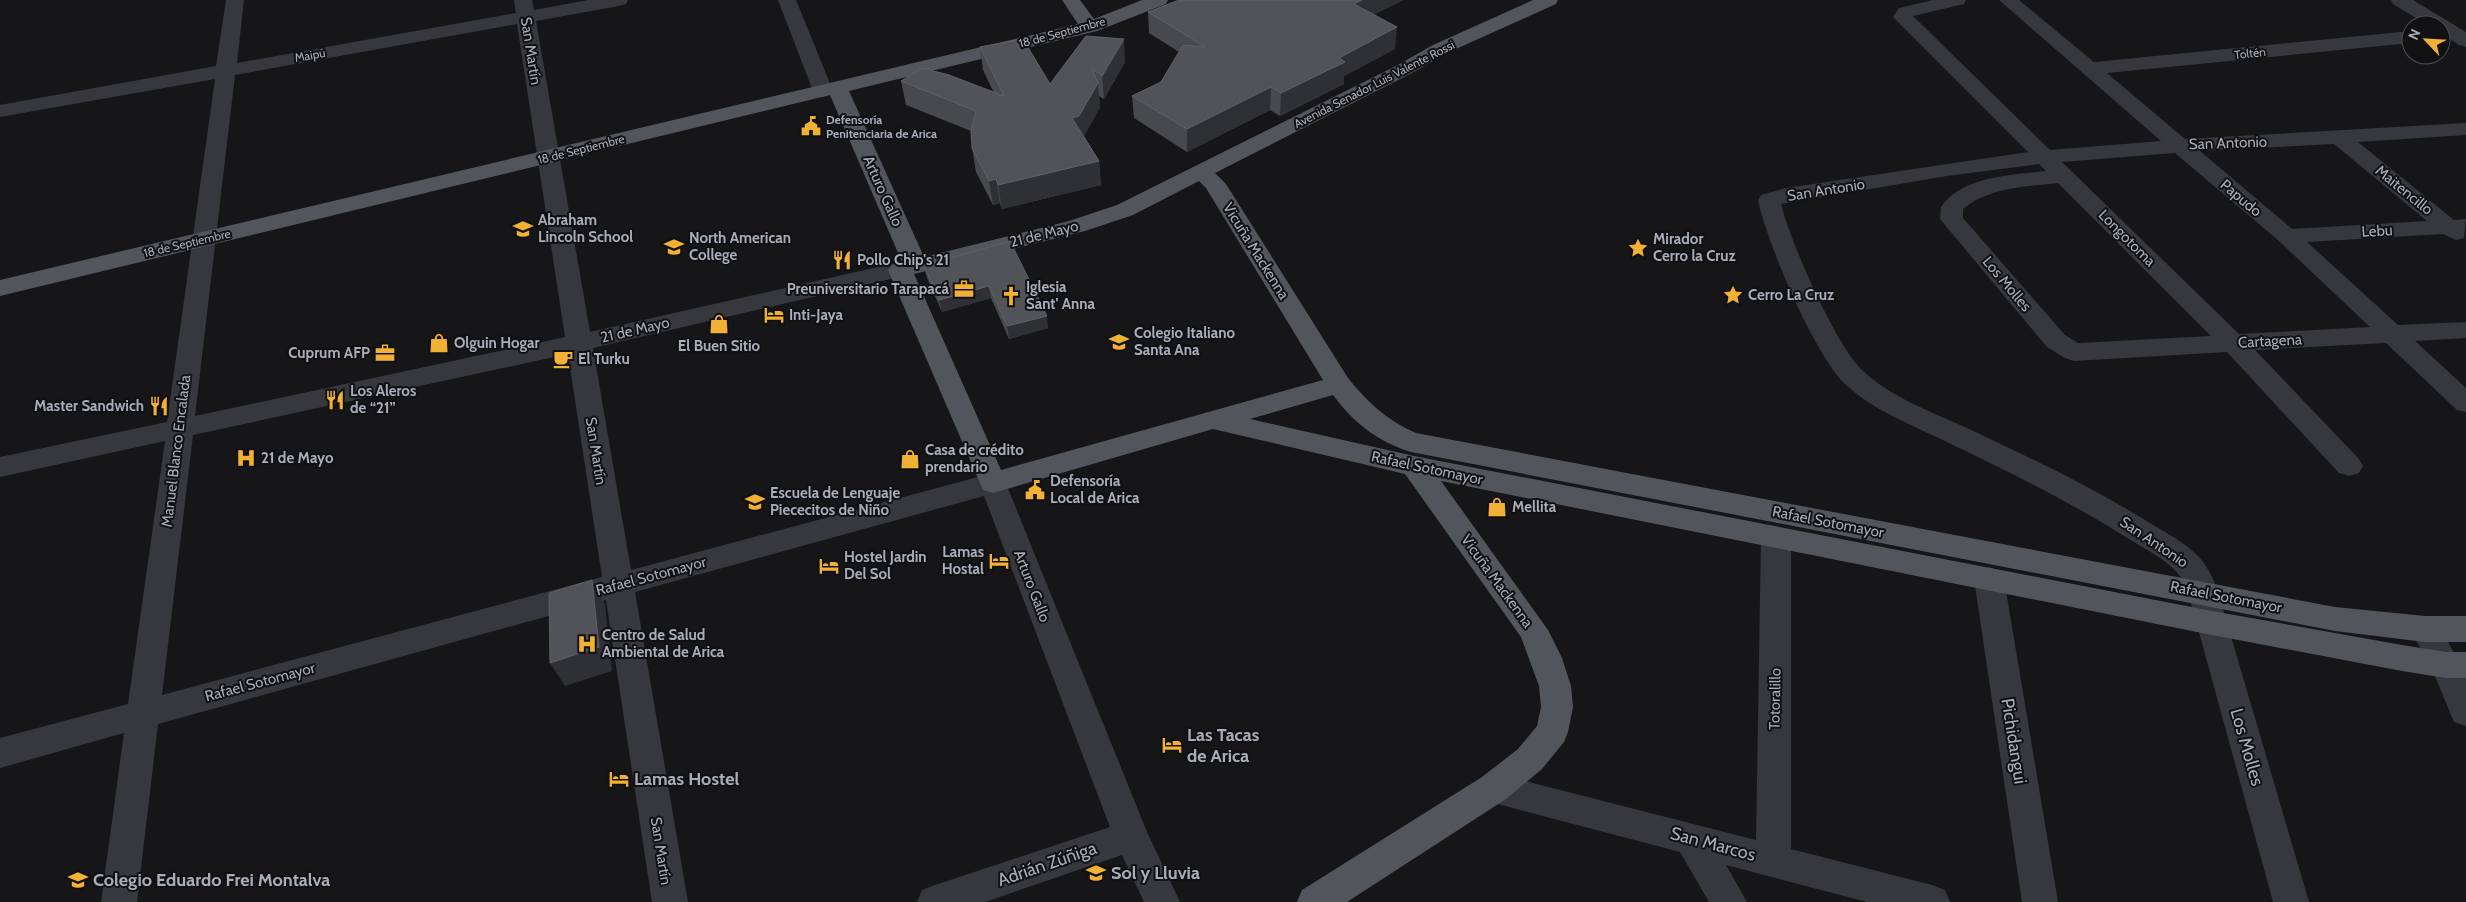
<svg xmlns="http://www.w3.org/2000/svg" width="2466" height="902" viewBox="0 0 2466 902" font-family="Cabin,sans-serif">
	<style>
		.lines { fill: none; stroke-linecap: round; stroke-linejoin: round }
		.minor { fill: #37383d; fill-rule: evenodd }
		.major { fill: #53555c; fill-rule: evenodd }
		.wall { fill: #47494d }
		.shaded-wall { fill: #2f3033 }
		.building { fill: #525359; stroke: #5f6168 }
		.labels { text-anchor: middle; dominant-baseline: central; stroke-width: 4; stroke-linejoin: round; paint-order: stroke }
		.far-street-label { font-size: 12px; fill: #a8adb8; stroke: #111113 }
		.far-poi-label { font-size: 12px; font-weight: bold; fill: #a8adb8; stroke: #111113; text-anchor: start }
		.street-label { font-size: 15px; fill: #a8adb8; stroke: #111113 }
		.poi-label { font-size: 15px; font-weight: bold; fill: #a8adb8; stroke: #111113; text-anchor: start }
		.near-poi-label { font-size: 18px; font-weight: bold; fill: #a8adb8; stroke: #111113; text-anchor: start }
		.near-street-label { font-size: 18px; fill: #a8adb8; stroke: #111113 }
	</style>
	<rect width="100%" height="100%" fill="#161618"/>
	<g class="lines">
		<g class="minor">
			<path d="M226,0H244L237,63L516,13L514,0H532L534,10L588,0H628L626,4L619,6L536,21L590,332L900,262L908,265L912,270L908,275L593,348L631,570L993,473L1003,476L1147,832L1180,902H1144L1122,855L985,902H917L922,890L935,885L1110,827L984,496L635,592L688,902H652L606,600L158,724L137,902H101L124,733L0,768V738L128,704L165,441L0,477V457L167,422L215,79L0,117V105L216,66ZM517,24L565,337L195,416L235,75ZM568,354L602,577L162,695L193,435Z"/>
			<polygon points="778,0 796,0 833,91 830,95 823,97 816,95 813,91"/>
			<path d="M1933,0H1966L1964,4L1913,16L2050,150L2161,141L1999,0H2019L2094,62L2411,31V43L2107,73L2185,139L2466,123V135L2358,142L2454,220L2466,219L2464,238L2456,240L2443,234L2307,242L2398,325L2466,322V338L2415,341L2466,388V412L2457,410L2386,343L2255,350L2359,459L2363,466L2359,473L2349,476L2339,473L2227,352L2074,361L2065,358L2047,347L1940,219L1941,207C1962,176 2013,175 2046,171L2039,164L1947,176L1781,204C1790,241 1835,344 1862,370C1890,397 1932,412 1967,428C2028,457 2088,485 2145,520C2180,542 2205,550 2218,592L2309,902H2273L2188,592C2180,566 2156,556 2134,542C2077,506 2018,476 1957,447C1920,428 1876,413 1845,384C1814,354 1767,243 1758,200L1761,195L1786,188L2028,152L1893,17L1899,8ZM2334,144L2427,221L2292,229L2200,151ZM2175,153L2279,241L2370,327L2239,334L2062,162ZM2058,183L2211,336L2078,343L2065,335L1963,218V209C1990,187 2025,187 2058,183Z"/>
			<polygon points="2391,0 2413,0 2466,32 2466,47 2459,45 2441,33 2441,25 2428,25 2393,4"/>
			<polygon points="1776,527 1786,530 1791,538 1791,849 1932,885 1945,890 1950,902 1867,902 1726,865 1747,902 1709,902 1680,852 1494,803 1482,799 1477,788 1482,777 1494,773 1756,840 1761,538 1766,530"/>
			<polygon points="1989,567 2000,571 2004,579 2058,902 2022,902 1974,579 1978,571"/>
			<polygon points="2425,616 2436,620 2466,675 2466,726 2454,722 2432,669 2410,629 2414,620"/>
		</g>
		<path class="major" d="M1062,0H1080L1094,19L1142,0H1168L1166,4L1097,31L849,91L924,257L1069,221L1117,205L1396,66L1433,45L1533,0H1558L1556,4L1447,53L1410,74L1215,173L1226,184L1348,378C1367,402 1388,421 1416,433L2335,607L2425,616H2466V642H2425L2335,631L1411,452C1378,442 1353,422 1333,395L1250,419L1414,456L2212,611L2402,645L2446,652H2466V678H2446L2402,671L2212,635L1441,481L1548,630L1562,658L1571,686L1573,707L1568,732L1564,742L1542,769L1506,799L1347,902H1297L1302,890L1482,777L1518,749L1537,726L1541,707L1539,686L1521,637L1405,474L1213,429L993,493L983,490L888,270L892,265L902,262L830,95L0,296V280L1078,24ZM1199,181L1206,188L1323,380L1001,470L914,274L1085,231L1133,215Z"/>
	</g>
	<g class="wall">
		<polygon points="1148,12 1374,15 1395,49 1344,76 1344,84 1280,116 1270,110 1187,152 1134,118 1132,96 1161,82 1179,52 1149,33"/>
		<polygon points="1086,36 1125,62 1104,99 1099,96 1100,107 1084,136 1099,161 1101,185 1002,209 1000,203 993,205 976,172 972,148 971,131 906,105 901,81 994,93 983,70 980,47 1050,84"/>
		<polygon points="1010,241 1048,328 1009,339 991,298 942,312 927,278 924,266"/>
	</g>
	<g class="shaded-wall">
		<polygon points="1362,0 1404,0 1353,25 1354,4"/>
		<polygon points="1397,27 1395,49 1344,76 1344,84 1280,116 1281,93 1339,58"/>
		<polygon points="1124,39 1125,62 1104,99 1102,76"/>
		<polygon points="1098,83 1100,107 1082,140 1072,118"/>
		<polygon points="1271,87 1270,110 1187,152 1187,129"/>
		<polygon points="1099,161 1101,185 1002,209 998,185"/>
		<polygon points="996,179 1000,203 993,205 989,181"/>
		<polygon points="989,286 991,298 942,312 939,300"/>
		<polygon points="1047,316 1048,328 1009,339 1007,326"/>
		<polygon points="592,580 605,604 612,671 565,686 550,663"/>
	</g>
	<g class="building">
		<polygon points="1179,0 1362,0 1354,4 1397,27 1339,58 1345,62 1281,93 1271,87 1187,129 1132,96 1161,82 1183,45 1205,47 1148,12"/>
		<polygon points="1086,36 1124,39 1102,76 1092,69 1098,83 1079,116 1072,118 1099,161 998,185 996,179 989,181 972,148 971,131 976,111 901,81 922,68 949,75 1004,96 980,47 1023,39 1050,84"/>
		<polygon points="1010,241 1047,316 1007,326 989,286 939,300 924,266"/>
		<polygon points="592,580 599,647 550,663 549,593"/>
	</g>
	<defs>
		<symbol id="civic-bare" viewBox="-9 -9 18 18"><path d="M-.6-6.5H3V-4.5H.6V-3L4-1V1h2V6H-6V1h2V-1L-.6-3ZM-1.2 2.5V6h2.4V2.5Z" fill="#f2b134" stroke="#111113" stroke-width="2.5" paint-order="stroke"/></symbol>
		<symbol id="school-bare" viewBox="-9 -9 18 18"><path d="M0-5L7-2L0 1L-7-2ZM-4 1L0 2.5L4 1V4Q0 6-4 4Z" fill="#f2b134" stroke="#111113" stroke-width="2.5" paint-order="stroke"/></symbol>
		<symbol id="sight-bare" viewBox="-9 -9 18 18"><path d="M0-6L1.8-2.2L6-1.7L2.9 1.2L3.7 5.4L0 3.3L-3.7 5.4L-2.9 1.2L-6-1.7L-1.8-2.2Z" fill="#f2b134" stroke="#111113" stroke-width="2.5" paint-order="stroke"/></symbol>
		<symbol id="restaurant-bare" viewBox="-9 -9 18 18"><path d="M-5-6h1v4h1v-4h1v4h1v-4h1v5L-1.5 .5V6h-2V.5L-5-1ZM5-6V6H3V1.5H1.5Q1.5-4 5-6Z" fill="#f2b134" stroke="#111113" stroke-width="2.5" paint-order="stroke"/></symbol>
		<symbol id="office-bare" viewBox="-9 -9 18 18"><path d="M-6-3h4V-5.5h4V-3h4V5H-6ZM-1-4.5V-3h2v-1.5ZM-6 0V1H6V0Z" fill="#f2b134" stroke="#111113" stroke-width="2.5" paint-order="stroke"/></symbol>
		<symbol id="church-bare" viewBox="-9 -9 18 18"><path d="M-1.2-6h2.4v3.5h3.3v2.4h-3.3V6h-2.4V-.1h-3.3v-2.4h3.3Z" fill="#f2b134" stroke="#111113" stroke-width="2.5" paint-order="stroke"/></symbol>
		<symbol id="hotel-bare" viewBox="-9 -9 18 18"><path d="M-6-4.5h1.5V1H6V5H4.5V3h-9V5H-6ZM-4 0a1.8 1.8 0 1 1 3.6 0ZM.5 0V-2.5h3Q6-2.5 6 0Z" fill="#f2b134" stroke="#111113" stroke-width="2.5" paint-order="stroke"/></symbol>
		<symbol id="shop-bare" viewBox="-9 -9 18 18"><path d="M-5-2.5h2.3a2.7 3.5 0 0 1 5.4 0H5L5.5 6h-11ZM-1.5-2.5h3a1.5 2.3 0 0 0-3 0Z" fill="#f2b134" stroke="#111113" stroke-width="2.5" paint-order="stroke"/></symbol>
		<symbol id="cafe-bare" viewBox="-9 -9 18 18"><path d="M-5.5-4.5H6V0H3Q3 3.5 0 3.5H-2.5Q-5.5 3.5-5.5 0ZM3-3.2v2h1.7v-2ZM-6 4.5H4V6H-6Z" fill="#f2b134" stroke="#111113" stroke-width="2.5" paint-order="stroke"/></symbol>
		<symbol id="hospital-bare" viewBox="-9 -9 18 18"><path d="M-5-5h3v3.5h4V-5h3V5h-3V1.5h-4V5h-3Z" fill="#f2b134" stroke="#111113" stroke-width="2.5" paint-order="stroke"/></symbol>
	</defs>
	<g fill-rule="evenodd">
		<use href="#civic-bare" x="797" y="112" width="28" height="28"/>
		<use href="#school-bare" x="509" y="215" width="28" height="28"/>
		<use href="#school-bare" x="660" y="233" width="28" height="28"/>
		<use href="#sight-bare" x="1624" y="234" width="28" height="28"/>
		<use href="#restaurant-bare" x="828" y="246" width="28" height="28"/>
		<use href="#office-bare" x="950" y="275" width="28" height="28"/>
		<use href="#sight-bare" x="1719" y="281" width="28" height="28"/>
		<use href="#church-bare" x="997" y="282" width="28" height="28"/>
		<use href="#hotel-bare" x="760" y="301" width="28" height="28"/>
		<use href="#shop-bare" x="705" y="310" width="28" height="28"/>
		<use href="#school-bare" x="1105" y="328" width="28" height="28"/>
		<use href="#shop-bare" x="425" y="329" width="28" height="28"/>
		<use href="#office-bare" x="371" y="339" width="28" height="28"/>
		<use href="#cafe-bare" x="549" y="345" width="28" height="28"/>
		<use href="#restaurant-bare" x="321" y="386" width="28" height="28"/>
		<use href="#restaurant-bare" x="145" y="392" width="28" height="28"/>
		<use href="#hospital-bare" x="232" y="444" width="28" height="28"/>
		<use href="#shop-bare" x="896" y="445" width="28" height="28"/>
		<use href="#civic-bare" x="1021" y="476" width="28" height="28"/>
		<use href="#school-bare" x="741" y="488" width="28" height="28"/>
		<use href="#shop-bare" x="1483" y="493" width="28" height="28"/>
		<use href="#hotel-bare" x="985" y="547" width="28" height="28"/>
		<use href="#hotel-bare" x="815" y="552" width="28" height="28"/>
		<use href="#hospital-bare" x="573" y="630" width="28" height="28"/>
		<use href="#hotel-bare" x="1158" y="731" width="28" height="28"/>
		<use href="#hotel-bare" x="605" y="765" width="28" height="28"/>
		<use href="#school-bare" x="1082" y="859" width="28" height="28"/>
		<use href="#school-bare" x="64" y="866" width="28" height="28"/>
	</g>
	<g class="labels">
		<g class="far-street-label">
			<text transform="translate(1062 32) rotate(-15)">18 de Septiembre</text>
			<text transform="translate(2250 53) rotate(-6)">Toltén</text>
			<text transform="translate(310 55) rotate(-10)">Maipú</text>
			<text transform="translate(1374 84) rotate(-27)">Avenida Senador Luis Valente Rossi</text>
			<text transform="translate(581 149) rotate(-14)">18 de Septiembre</text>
			<text transform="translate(187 243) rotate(-13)">18 de Septiembre</text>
		</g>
		<g class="far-poi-label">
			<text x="826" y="119">Defensoría<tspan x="826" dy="14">Penitenciaria de Arica</tspan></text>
		</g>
		<g class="street-label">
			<text transform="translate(531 51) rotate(81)">San Martín</text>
			<text transform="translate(2228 143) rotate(-2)">San Antonio</text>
			<text transform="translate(1826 190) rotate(-9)">San Antonio</text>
			<text transform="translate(2404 190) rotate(39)">Maitencillo</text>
			<text transform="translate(883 191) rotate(66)">Arturo Gallo</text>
			<text transform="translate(2241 198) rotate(40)">Papudo</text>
			<text transform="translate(2377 231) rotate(-3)">Lebu</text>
			<text transform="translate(1044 234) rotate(-14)">21 de Mayo</text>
			<text transform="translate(2127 238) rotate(45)">Longotoma</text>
			<text transform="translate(1256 251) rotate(58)">Vicuña Mackenna</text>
			<text transform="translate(2007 284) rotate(50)">Los Molles</text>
			<text transform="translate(635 330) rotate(-13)">21 de Mayo</text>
			<text transform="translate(2270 341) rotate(-3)">Cartagena</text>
			<text transform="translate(176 451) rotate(-83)">Manuel Blanco Encalada</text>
			<text transform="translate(596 451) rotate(81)">San Martín</text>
			<text transform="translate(1427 468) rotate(12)">Rafael Sotomayor</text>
			<text transform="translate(1828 522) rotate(11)">Rafael Sotomayor</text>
			<text transform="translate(2154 542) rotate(34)">San Antonio</text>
			<text transform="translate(651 576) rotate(-15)">Rafael Sotomayor</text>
			<text transform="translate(1497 581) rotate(54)">Vicuña Mackenna</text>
			<text transform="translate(1032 586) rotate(69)">Arturo Gallo</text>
			<text transform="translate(2226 597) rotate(11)">Rafael Sotomayor</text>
			<text transform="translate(260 682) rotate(-15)">Rafael Sotomayor</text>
			<text transform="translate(1775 699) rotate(-89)">Totoralillo</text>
			<text transform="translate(661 851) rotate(81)">San Martín</text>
		</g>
		<g class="poi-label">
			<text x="538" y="220">Abraham<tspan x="538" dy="17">Lincoln School</tspan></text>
			<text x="689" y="238">North American<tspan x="689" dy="17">College</tspan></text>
			<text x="1653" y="239">Mirador<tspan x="1653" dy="17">Cerro la Cruz</tspan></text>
			<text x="857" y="260">Pollo Chip's 21</text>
			<text x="1026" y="287">Iglesia<tspan x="1026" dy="17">Sant' Anna</tspan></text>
			<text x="949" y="289" text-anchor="end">Preuniversitario Tarapacá</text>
			<text x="1748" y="295">Cerro La Cruz</text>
			<text x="789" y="315">Inti-Jaya</text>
			<text x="1134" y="333">Colegio Italiano<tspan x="1134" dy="17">Santa Ana</tspan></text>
			<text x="454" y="343">Olguin Hogar</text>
			<text x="719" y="346" text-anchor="middle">El Buen Sitio</text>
			<text x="370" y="353" text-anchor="end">Cuprum AFP</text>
			<text x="578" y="359">El Turku</text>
			<text x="350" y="391">Los Aleros<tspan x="350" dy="17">de “21”</tspan></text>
			<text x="144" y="406" text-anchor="end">Master Sandwich</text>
			<text x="925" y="450">Casa de crédito<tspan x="925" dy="17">prendario</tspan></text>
			<text x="261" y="458">21 de Mayo</text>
			<text x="1050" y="481">Defensoría<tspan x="1050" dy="17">Local de Arica</tspan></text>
			<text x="770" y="493">Escuela de Lenguaje<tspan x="770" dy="17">Piececitos de Niño</tspan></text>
			<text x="1512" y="507">Mellita</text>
			<text x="984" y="552" text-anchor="end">Lamas<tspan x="984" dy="17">Hostal</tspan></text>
			<text x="844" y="557">Hostel Jardin<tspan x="844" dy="17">Del Sol</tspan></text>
			<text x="602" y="635">Centro de Salud<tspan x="602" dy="17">Ambiental de Arica</tspan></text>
		</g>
		<g class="near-poi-label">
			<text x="1187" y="735">Las Tacas<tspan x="1187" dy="21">de Arica</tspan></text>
			<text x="634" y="779">Lamas Hostel</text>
			<text x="1111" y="873">Sol y Lluvia</text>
			<text x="93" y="880">Colegio Eduardo Frei Montalva</text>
		</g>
		<g class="near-street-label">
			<text transform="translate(2014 741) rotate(81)">Pichidangui</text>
			<text transform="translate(2247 747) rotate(74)">Los Molles</text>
			<text transform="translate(1713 844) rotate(15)">San Marcos</text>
			<text transform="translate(1047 864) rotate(-19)">Adrián Zúñiga</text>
		</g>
	</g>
	<g transform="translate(2426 40) rotate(295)"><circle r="24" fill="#111113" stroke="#4d4f55"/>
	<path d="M0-4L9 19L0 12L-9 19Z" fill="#f2b134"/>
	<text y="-8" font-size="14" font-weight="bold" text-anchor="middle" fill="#a8adb8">N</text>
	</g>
</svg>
